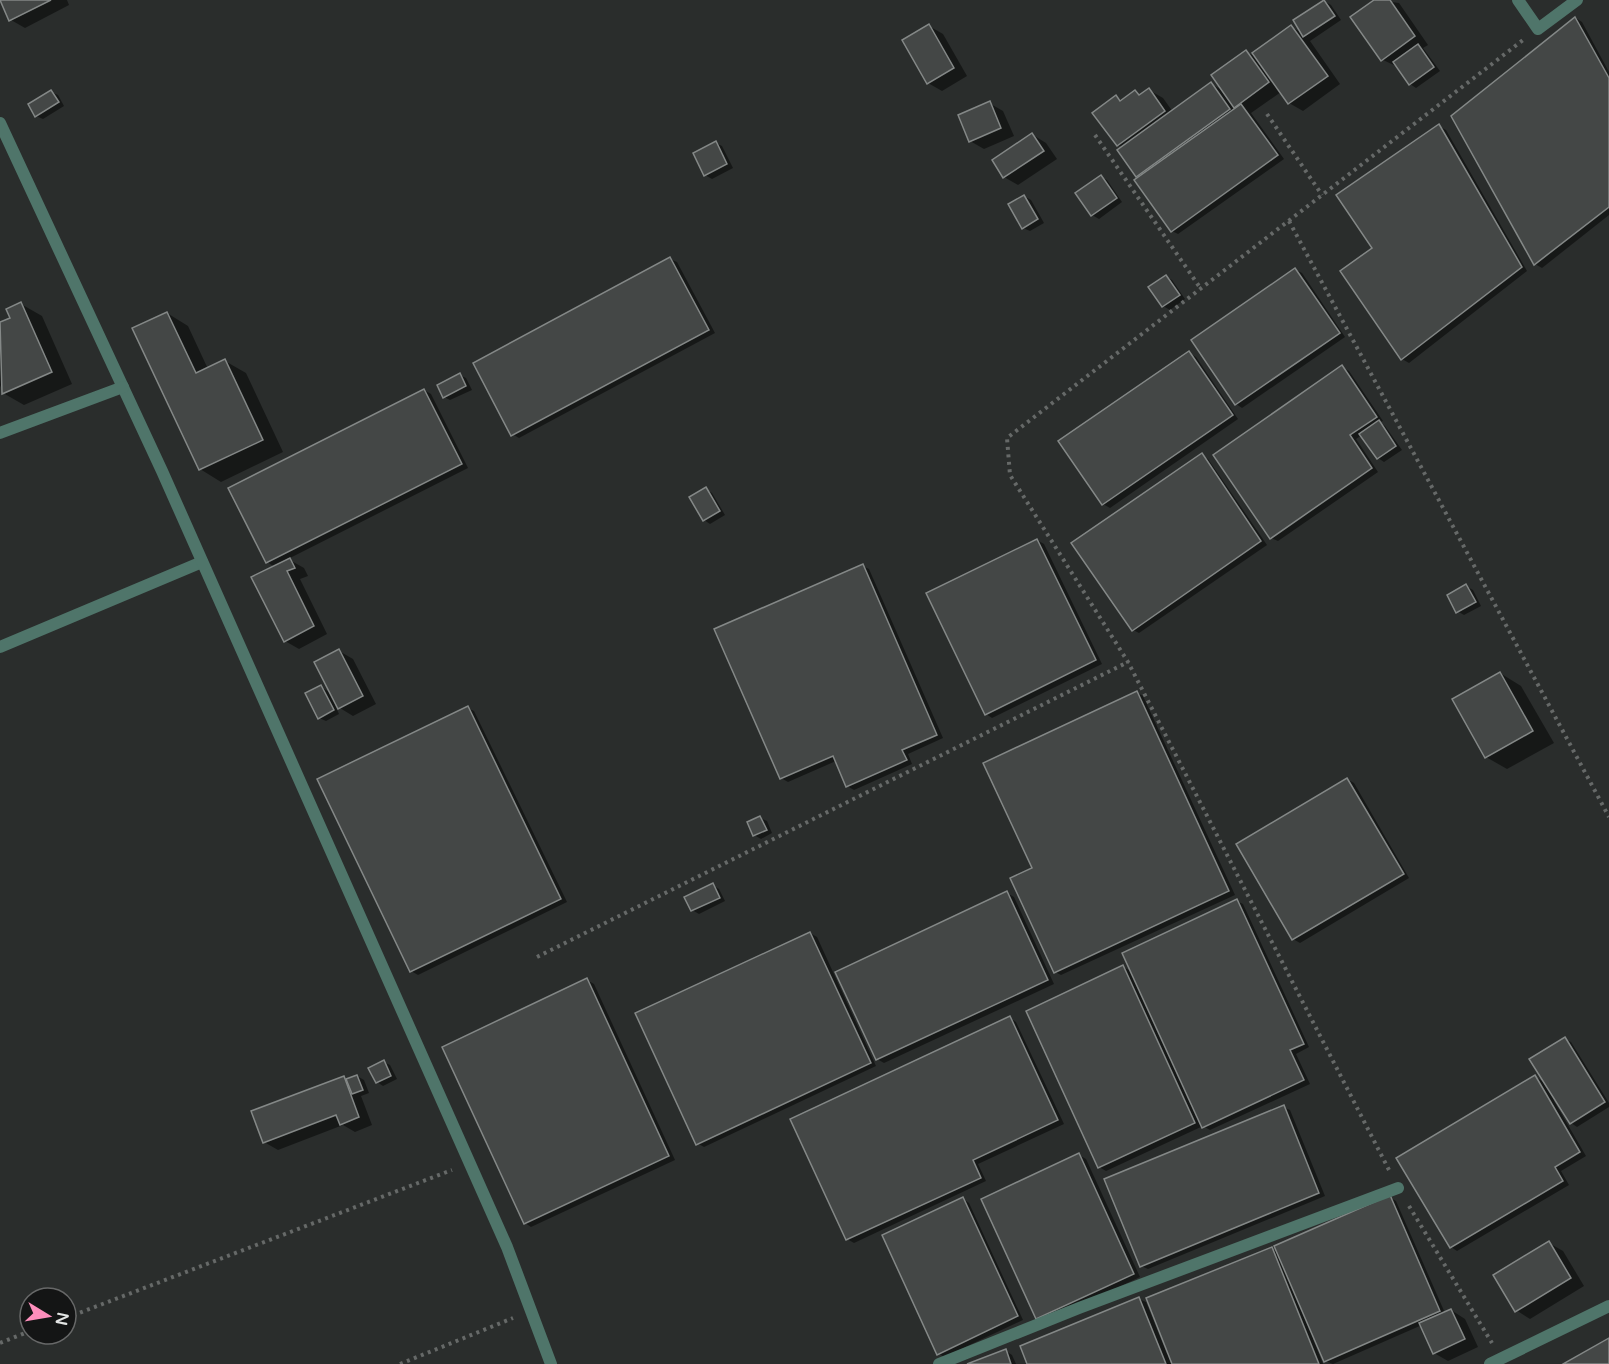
<svg xmlns="http://www.w3.org/2000/svg" width="1609" height="1364" viewBox="0 0 1609 1364" font-family="'Varela Round',sans-serif">
	<style>
		.shadow { fill: #0007 }
		.building { fill: #444746; stroke: #848887; stroke-width: 1.5 }
		.lines { fill: none; stroke-linecap: round; stroke-linejoin: round }
		.path { stroke: #666968; stroke-width: 4; stroke-dasharray: 3 4.5; stroke-linecap: butt }
		.lane { stroke: #4f756a; stroke-width: 12 }
		.street { stroke: #4f756a; stroke-width: 12 }
	</style>
	<rect width="100%" height="100%" fill="#2a2d2c"/>
	<g class="shadow">
		<polygon points="1,0 67,0 69,5 25,28 11,20"/>
		<polygon points="1377,0 1399,3 1428,45 1423,48 1440,71 1416,88 1410,84 1398,67 1383,60 1352,18"/>
		<polygon points="1324,1 1331,5 1341,20 1310,41 1340,84 1303,111 1289,103 1281,92 1251,113 1284,159 1178,234 1172,231 1137,176 1123,148 1118,145 1116,97 1123,101 1135,92 1141,95 1149,90 1163,98 1173,112 1211,84 1224,91 1246,52 1258,58 1291,27 1303,33"/>
		<polygon points="1576,18 1582,22 1609,72 1609,215 1542,268 1535,264 1453,116"/>
		<polygon points="929,26 943,34 967,76 942,91 928,83"/>
		<polygon points="51,92 58,95 64,106 43,119 36,116"/>
		<polygon points="989,103 1003,111 1014,136 984,149 970,141"/>
		<polygon points="1439,126 1446,130 1527,271 1409,363 1402,359 1374,249"/>
		<polygon points="1033,135 1046,143 1057,159 1018,185 1004,177"/>
		<polygon points="716,143 722,146 733,168 712,179 705,175"/>
		<polygon points="1101,177 1107,180 1122,202 1099,219 1092,215"/>
		<polygon points="1024,196 1031,200 1044,223 1030,231 1023,228"/>
		<polygon points="670,259 677,262 715,333 519,438 512,434"/>
		<polygon points="1295,269 1302,273 1345,337 1242,408 1236,404"/>
		<polygon points="1166,276 1172,280 1185,299 1170,310 1163,306"/>
		<polygon points="21,304 42,316 72,384 24,405 3,393 0,385 0,323 12,318"/>
		<polygon points="167,313 188,326 208,369 225,361 246,373 283,452 221,482 200,469 134,329"/>
		<polygon points="1189,353 1196,357 1238,419 1110,508 1103,504"/>
		<polygon points="1342,367 1349,371 1383,421 1380,422 1385,426 1402,450 1384,462 1378,458 1362,435 1356,439 1378,472 1278,541 1271,538"/>
		<polygon points="460,375 466,378 472,390 450,400 444,397"/>
		<polygon points="424,390 431,394 468,468 288,559 304,568 308,576 300,579 327,634 299,649 285,641 275,567 267,562"/>
		<polygon points="1202,455 1208,459 1267,545 1139,633 1133,630"/>
		<polygon points="706,489 712,493 725,515 710,524 704,520"/>
		<polygon points="1037,540 1044,544 1102,664 992,718 986,714"/>
		<polygon points="863,566 869,569 943,738 908,754 912,764 854,790 847,786 836,761 788,782 781,778"/>
		<polygon points="1466,586 1473,590 1481,606 1464,615 1457,611"/>
		<polygon points="339,651 353,659 376,704 353,716 335,705 339,714 326,721 319,718 321,687 331,693"/>
		<polygon points="1500,673 1521,686 1554,743 1507,769 1486,757"/>
		<polygon points="1136,692 1143,696 1235,895 1061,975 1055,972"/>
		<polygon points="468,708 474,711 567,902 418,975 411,971 319,780"/>
		<polygon points="1347,779 1354,783 1409,878 1300,943 1293,939"/>
		<polygon points="760,818 767,821 772,833 761,839 754,835"/>
		<polygon points="712,885 719,889 725,901 699,914 692,910"/>
		<polygon points="1007,893 1014,897 1054,984 884,1063 877,1059"/>
		<polygon points="1237,901 1243,904 1309,1047 1296,1054 1310,1084 1210,1130 1203,1126 1106,1171 1099,1167 1123,967 1133,972"/>
		<polygon points="810,933 817,937 876,1066 704,1147 697,1143"/>
		<polygon points="587,980 594,984 675,1160 531,1227 525,1223"/>
		<polygon points="1010,1018 1016,1022 1064,1124 978,1164 986,1181 854,1243 847,1239"/>
		<polygon points="1565,1039 1571,1042 1609,1103 1609,1107 1577,1127 1571,1123 1556,1100 1554,1101 1586,1156 1561,1171 1569,1185 1457,1251 1451,1247 1535,1077 1546,1083"/>
		<polygon points="384,1062 390,1065 397,1079 383,1086 377,1082"/>
		<polygon points="357,1076 364,1080 369,1093 361,1096 372,1125 355,1132 343,1125 278,1150 264,1142 343,1078 347,1080"/>
		<polygon points="1283,1107 1290,1110 1325,1196 1148,1269 1141,1266"/>
		<polygon points="1079,1155 1086,1159 1140,1277 1044,1322 1037,1318"/>
		<polygon points="1389,1197 1396,1201 1445,1313 1451,1310 1465,1319 1478,1347 1448,1361 1434,1353 1422,1325 1333,1364 1325,1361 1316,1338 1313,1339 1323,1364 1029,1364 1139,1299 1146,1302 1167,1354 1169,1353 1272,1249 1279,1253"/>
		<polygon points="963,1199 969,1203 1023,1320 944,1357 938,1353"/>
		<polygon points="1549,1243 1563,1251 1584,1286 1530,1319 1516,1310"/>
		<polygon points="1006,1351 1012,1355 1016,1364 972,1364"/>
	</g>
	<g class="building">
		<polygon points="0,0 51,0 9,21"/>
		<polygon points="1324,0 1335,16 1303,37 1293,20"/>
		<polygon points="1374,0 1390,0 1415,36 1381,61 1350,17"/>
		<polygon points="1575,17 1609,78 1609,207 1534,265 1451,116"/>
		<polygon points="929,24 954,68 927,84 902,40"/>
		<polygon points="1291,25 1328,76 1288,104 1252,53"/>
		<polygon points="1418,44 1434,67 1409,85 1393,62"/>
		<polygon points="1246,50 1269,82 1234,108 1211,75"/>
		<polygon points="1211,82 1230,109 1136,177 1117,150"/>
		<polygon points="1149,88 1165,111 1117,146 1092,113 1116,95 1120,101 1135,90 1139,95"/>
		<polygon points="51,90 59,102 35,117 28,104"/>
		<polygon points="990,101 1001,128 969,142 958,115"/>
		<polygon points="1241,104 1278,155 1171,232 1134,180"/>
		<polygon points="1439,124 1522,267 1401,360 1340,271 1372,248 1336,195"/>
		<polygon points="1032,133 1044,151 1003,178 992,160"/>
		<polygon points="716,141 727,164 704,176 693,153"/>
		<polygon points="1101,175 1117,198 1091,216 1075,193"/>
		<polygon points="1024,195 1038,219 1022,229 1008,204"/>
		<polygon points="670,257 709,330 511,436 473,363"/>
		<polygon points="1295,268 1340,333 1235,405 1191,340"/>
		<polygon points="1166,275 1180,295 1162,307 1148,287"/>
		<polygon points="21,302 52,372 2,394 0,322 10,318 6,309"/>
		<polygon points="167,312 196,373 225,359 263,440 199,470 132,328"/>
		<polygon points="1189,351 1233,415 1102,505 1058,441"/>
		<polygon points="1342,365 1377,417 1350,435 1372,468 1270,539 1213,455"/>
		<polygon points="460,373 466,386 443,398 437,385"/>
		<polygon points="424,389 462,464 266,563 228,488"/>
		<polygon points="1379,420 1396,446 1377,459 1359,434"/>
		<polygon points="1202,453 1261,541 1132,631 1071,543"/>
		<polygon points="706,487 720,511 703,521 689,497"/>
		<polygon points="1037,539 1096,660 985,715 926,593"/>
		<polygon points="290,558 295,568 287,571 314,626 284,642 251,577"/>
		<polygon points="863,564 937,735 902,750 907,760 846,787 833,756 780,779 714,629"/>
		<polygon points="1466,584 1476,602 1456,613 1447,595"/>
		<polygon points="339,649 363,696 338,709 314,662"/>
		<polygon points="1500,672 1533,731 1485,758 1452,699"/>
		<polygon points="321,685 334,710 318,719 305,693"/>
		<polygon points="1137,691 1229,891 1054,973 1010,878 1032,868 983,763"/>
		<polygon points="468,706 561,899 410,972 317,779"/>
		<polygon points="1347,778 1404,874 1292,940 1236,844"/>
		<polygon points="760,816 767,830 753,836 747,822"/>
		<polygon points="713,883 720,898 691,911 684,897"/>
		<polygon points="1007,891 1048,980 876,1060 835,972"/>
		<polygon points="1237,899 1304,1044 1290,1050 1304,1080 1202,1128 1122,953"/>
		<polygon points="810,932 871,1063 696,1145 635,1013"/>
		<polygon points="1123,965 1195,1123 1098,1168 1026,1011"/>
		<polygon points="587,978 669,1156 524,1224 442,1047"/>
		<polygon points="1010,1016 1058,1120 973,1160 981,1178 846,1240 790,1119"/>
		<polygon points="1565,1037 1605,1102 1570,1124 1529,1059"/>
		<polygon points="384,1060 391,1076 376,1083 368,1068"/>
		<polygon points="357,1075 363,1090 352,1094 346,1079"/>
		<polygon points="1535,1075 1580,1152 1555,1167 1563,1181 1450,1248 1396,1158"/>
		<polygon points="344,1076 359,1117 340,1125 336,1115 263,1143 251,1111"/>
		<polygon points="1284,1105 1319,1193 1140,1267 1104,1179"/>
		<polygon points="1079,1153 1134,1274 1036,1319 981,1199"/>
		<polygon points="1390,1195 1440,1311 1324,1362 1274,1246"/>
		<polygon points="963,1197 1018,1316 937,1355 882,1235"/>
		<polygon points="1549,1241 1571,1278 1515,1312 1493,1275"/>
		<polygon points="1272,1247 1319,1364 1172,1364 1146,1298"/>
		<polygon points="1139,1297 1166,1364 1027,1364 1020,1346"/>
		<polygon points="1451,1309 1465,1339 1433,1354 1419,1323"/>
		<polygon points="1609,1338 1609,1364 1563,1364"/>
		<polygon points="1006,1349 1011,1364 967,1364"/>
	</g>
	<g class="lines">
		<g class="path">
			<polyline points="1267,114 1322,195"/>
			<polyline points="1095,135 1201,289"/>
			<polyline points="1289,221 1609,817"/>
			<polyline points="537,957 1128,662"/>
			<polyline points="1389,1170 1128,662 1010,475 1007,438 1523,40"/>
			<polyline points="1409,1206 1492,1343"/>
			<polyline points="66,1318 452,1170"/>
			<polyline points="0,1343 30,1331"/>
			<polyline points="400,1364 513,1318"/>
		</g>
		<g class="lane">
			<polyline points="0,647 202,562"/>
			<polyline points="939,1364 1079,1308 1398,1188"/>
			<polyline points="1490,1364 1609,1306"/>
		</g>
		<g class="street">
			<polyline points="1518,0 1538,29 1577,0"/>
			<polyline points="0,123 162,471 507,1247 551,1364"/>
			<polyline points="0,433 123,387"/>
		</g>
	</g>
	<g transform="translate(48 1316) rotate(101)"><circle r="28" fill="#141515" stroke="#676868" stroke-width="1.5"/>
	<path d="M0-4.5L10 22L0 15L-10 22Z" fill="#fe8ebc"/>
	<text y="-9" font-size="16" font-weight="bold" text-anchor="middle" fill="#e3e5e4">N</text>
	</g>
</svg>
